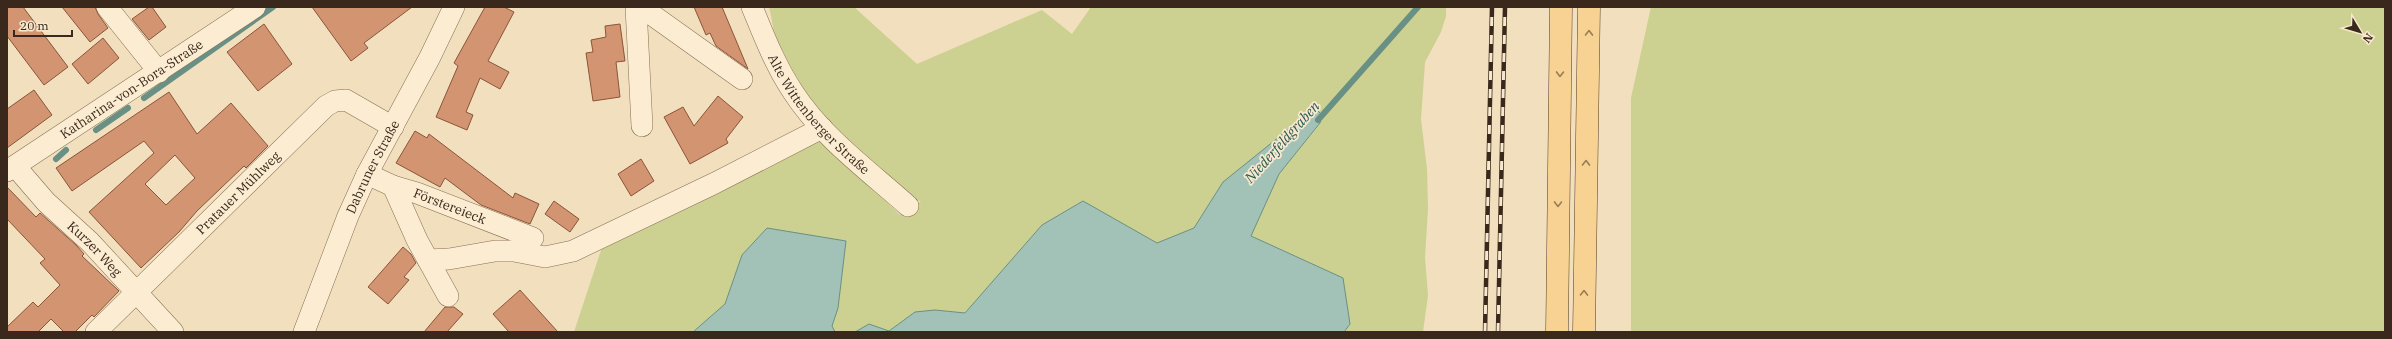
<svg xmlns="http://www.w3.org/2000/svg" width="2392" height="339" viewBox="0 0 2392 339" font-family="'IBM Plex Serif',serif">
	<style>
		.green { fill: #ccd091 }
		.water { fill: #a2c2b7; stroke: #689084 }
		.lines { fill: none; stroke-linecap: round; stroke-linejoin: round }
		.stream { stroke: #689084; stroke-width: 6 }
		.building { fill: #d29471; stroke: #8b5539; fill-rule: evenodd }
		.minor-casing { stroke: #8a6f55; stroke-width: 22 }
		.major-casing { stroke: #573d2a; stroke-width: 23 }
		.minor { stroke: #fbecd2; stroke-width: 21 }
		.major { stroke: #f8d292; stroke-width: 22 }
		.rail-casing { stroke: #39281b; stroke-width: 4.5 }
		.rail { stroke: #f8e9ce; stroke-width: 3; stroke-dasharray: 9; stroke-linecap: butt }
		.oneway { stroke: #987d56 }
		.labels { text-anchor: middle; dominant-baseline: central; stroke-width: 3.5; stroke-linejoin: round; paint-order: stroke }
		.street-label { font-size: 13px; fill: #39281b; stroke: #f8e9ce }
		.water-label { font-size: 14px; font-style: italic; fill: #295a54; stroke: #f8e9ce }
	</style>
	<rect width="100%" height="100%" fill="#f1dfbe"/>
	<g class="green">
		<path d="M769,7H854L917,64L1042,10L1072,34L1091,7H1446V16L1441,32L1425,62L1421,119L1427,169L1428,208L1425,258L1428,295L1423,332H1344L1350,324L1343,278L1251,236L1279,174L1320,124L1223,182L1194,228L1157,243L1083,201L1042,225L965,313L935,310L915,312L889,331L869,324L855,332H835L832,326L838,308L742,255L725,304L693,332H574L604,241L818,136L900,215L921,201L912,200C864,158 806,116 780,55C774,40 773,22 769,7Z"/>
		<polygon points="1651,7 2385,7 2385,332 1631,332 1631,98"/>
	</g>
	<g class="water">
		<polygon points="1315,108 1322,115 1320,123 1279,174 1251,236 1343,278 1350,324 1344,332 855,332 869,324 889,331 915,312 935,310 965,313 1042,225 1083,201 1157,243 1194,228 1223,182"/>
		<polygon points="767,228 846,241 838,308 832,326 835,332 693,332 725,304 742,255"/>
	</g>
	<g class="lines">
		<g class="stream">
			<polyline points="144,98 273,7"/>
			<polyline points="1318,120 1418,7"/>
			<polyline points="96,130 128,108"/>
			<polyline points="56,159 66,150"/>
		</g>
	</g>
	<g class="building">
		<polygon points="7,7 23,7 68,67 44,85 7,36"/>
		<polygon points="62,7 95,7 98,14 108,28 90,42"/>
		<polygon points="149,7 152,7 166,27 149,40 132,19"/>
		<polygon points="312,7 412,7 364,43 368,48 351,61"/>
		<polygon points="485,7 504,7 514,12 488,61 509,72 500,89 480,78 466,112 473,115 467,130 436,117 458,66 454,63"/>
		<polygon points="694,7 722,7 748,69 716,46 710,33 706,35"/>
		<polygon points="264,24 292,64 258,91 227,52"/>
		<polygon points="620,24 625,61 616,62 620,97 593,101 586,53 593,52 591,40 606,37 605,26"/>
		<polygon points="103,38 119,58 88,84 72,64"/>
		<polygon points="34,90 52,115 7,148 7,109"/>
		<path d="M169,92L197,134L231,103L268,146L246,168L244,166L197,211L179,232L141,268L89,212L154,153L144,141L72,191L56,168ZM175,155L195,178L166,205L145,184Z"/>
		<polygon points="718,96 743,117 726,139 728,143 690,164 664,117 683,107 694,126"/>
		<polygon points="415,131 427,138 429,134 513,198 515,193 539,204 530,224 481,205 445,178 440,187 396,163"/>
		<polygon points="641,159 654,181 631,196 618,174"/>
		<polygon points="7,187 36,217 40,213 76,245 84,254 82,256 119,291 94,317 92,315 75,332 64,332 51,319 38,332 7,332 7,327 33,302 38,307 60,285 40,263 45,259 7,219"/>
		<polygon points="554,201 579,219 570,232 545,214"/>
		<polygon points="403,247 411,254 416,263 404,277 409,280 388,304 368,287"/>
		<polygon points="520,290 558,332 509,332 493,314"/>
		<polygon points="445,307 454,307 463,314 447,332 424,332"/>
	</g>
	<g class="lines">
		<defs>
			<g id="minor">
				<polyline points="107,7 159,72"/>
				<polyline points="636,7 642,126"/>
				<polyline points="641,7 742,79"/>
				<path id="s1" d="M752,7C764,36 775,65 793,92C822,137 869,171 908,206"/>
				<path id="s2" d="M15,166L46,202L90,242L173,332"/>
				<path id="s3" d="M7,171L255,7"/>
				<path id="s4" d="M367,174L393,186L417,193L533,238"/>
				<polyline points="393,186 417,240 448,296"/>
				<polyline points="428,260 449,259 495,251 514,251 545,257 573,251 715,183 822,128"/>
				<path id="s5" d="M96,332L326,106L335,101L346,100L393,127"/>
				<path id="s6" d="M304,332L348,216L367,174L430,57L454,7"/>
			</g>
			<g id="major">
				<polyline points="1557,332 1561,7"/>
				<polyline points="1584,332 1589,7"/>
			</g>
		</defs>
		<use href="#minor" class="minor-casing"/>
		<use href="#major" class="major-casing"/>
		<use href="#minor" class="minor"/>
		<use href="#major" class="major"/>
		<defs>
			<g id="rail">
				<polyline points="1485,332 1492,7"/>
				<polyline points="1498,332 1505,7"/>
			</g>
		</defs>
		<use href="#rail" class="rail-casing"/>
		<use href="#rail" class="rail"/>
	</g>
	<defs><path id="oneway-chevron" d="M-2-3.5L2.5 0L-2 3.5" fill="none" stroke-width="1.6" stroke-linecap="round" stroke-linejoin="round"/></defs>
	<g class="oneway">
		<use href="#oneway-chevron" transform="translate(1589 33) rotate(-89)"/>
		<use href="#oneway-chevron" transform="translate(1560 74) rotate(91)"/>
		<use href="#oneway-chevron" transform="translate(1586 163) rotate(-89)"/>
		<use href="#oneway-chevron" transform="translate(1558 204) rotate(91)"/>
		<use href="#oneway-chevron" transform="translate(1584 293) rotate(-89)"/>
	</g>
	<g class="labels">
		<g class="street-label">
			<text stroke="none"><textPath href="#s3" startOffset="149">Katharina-von-Bora-Straße</textPath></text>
			<text stroke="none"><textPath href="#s1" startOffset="128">Alte Wittenberger Straße</textPath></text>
			<text stroke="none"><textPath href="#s6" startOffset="179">Dabruner Straße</textPath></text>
			<text stroke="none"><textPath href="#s5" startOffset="199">Pratauer Mühlweg</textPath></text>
			<text stroke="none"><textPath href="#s4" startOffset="89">Förstereieck</textPath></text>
			<text stroke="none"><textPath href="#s2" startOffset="115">Kurzer Weg</textPath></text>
		</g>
		<g class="water-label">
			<text transform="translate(1282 142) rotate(-48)">Niederfeldgraben</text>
		</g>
	</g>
	<rect width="2392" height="339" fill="none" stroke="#39281b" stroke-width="16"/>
	<g transform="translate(2360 32) rotate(128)" stroke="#f8e9ce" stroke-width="3" paint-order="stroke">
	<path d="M0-3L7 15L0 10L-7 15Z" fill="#39281b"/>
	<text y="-6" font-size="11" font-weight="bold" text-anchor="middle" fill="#39281b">N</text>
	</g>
	<path d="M14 30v6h58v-6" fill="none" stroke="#39281b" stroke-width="2"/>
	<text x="20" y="30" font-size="12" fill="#39281b" stroke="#f8e9ce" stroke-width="3" paint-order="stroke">20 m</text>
</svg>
